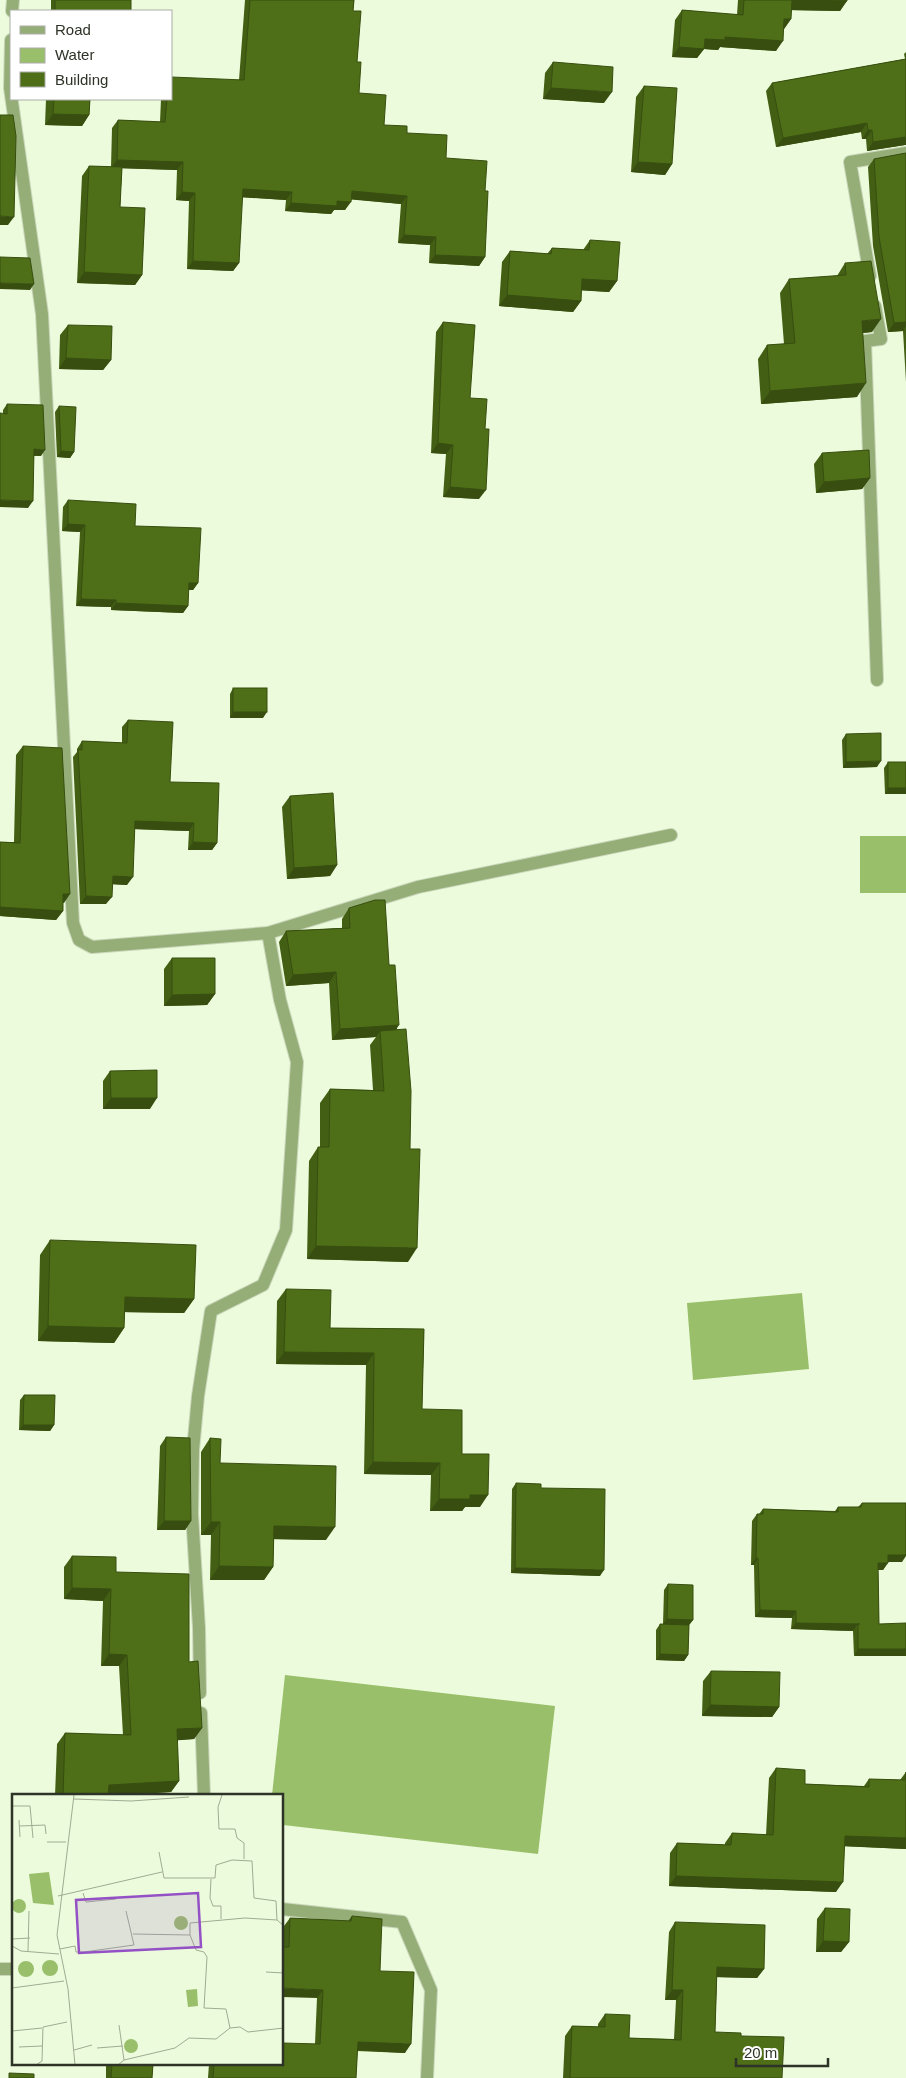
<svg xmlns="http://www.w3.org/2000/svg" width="906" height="2078" viewBox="0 0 906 2078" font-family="Helvetica,sans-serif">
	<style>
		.water { fill: #9abf6b }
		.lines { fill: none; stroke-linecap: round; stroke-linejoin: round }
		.minor-casing { stroke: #cad7bb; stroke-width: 14 }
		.minor { stroke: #95ae77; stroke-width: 12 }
		.wall { fill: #435f14 }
		.shaded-wall { fill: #374e10 }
		.building { fill: #4e6f17; stroke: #374e10 }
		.inset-road { fill: none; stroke: #a0ab93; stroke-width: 1 }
		.view { fill: #9451c6; fill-opacity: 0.15; stroke: #9451c6; stroke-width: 2.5 }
		.inset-edge { fill: none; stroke: #2e3327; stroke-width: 2.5 }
	</style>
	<rect width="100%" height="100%" fill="#ecfbdb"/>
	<g class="water">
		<rect x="860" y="836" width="46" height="57"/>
		<polygon points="802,1293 809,1369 693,1380 687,1303"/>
		<polygon points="285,1675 555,1706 538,1854 283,1825 282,1796 272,1795"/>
	</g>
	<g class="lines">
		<defs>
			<g id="minor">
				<polyline points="12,11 13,0"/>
				<polyline points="11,40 10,88 42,314 73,923 79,940 92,947 268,933 418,887 671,835"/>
				<polyline points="870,276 850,162 906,153"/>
				<polyline points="875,306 881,339 865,341 877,680"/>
				<polyline points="200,1693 199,1628 192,1514 193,1450 198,1396 211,1311 263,1285 286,1230 297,1062 280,1000 268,933"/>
				<polyline points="201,1713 204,1796"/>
				<polyline points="282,1909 402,1922 431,1990 427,2078"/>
				<polyline points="0,1969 14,1969"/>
			</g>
		</defs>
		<use href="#minor" class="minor-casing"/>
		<use href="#minor" class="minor"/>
	</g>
	<g class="wall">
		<rect x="51" y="0" width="80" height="11"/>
		<polygon points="245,0 354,0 353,11 359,93 384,125 407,133 446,158 485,191 485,257 479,266 429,263 430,245 398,243 401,204 351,199 345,210 334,210 331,214 285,211 286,200 242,197 239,263 233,271 187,269 189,201 176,200 177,170 122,168 120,207 142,275 135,285 77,283 82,176 89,166 111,167 112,128 118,120 160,122 161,99 171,99 239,80"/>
		<polygon points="738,0 847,0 840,11 791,10 791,19 784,29 776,51 720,47 718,50 704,49 697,58 672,57 675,20 682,10 737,15"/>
		<polygon points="906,52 906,145 905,145 867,151 866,139 862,139 861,132 776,147 766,91 772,83 905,59 904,54"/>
		<polygon points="553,62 604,103 543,99 545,73"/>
		<polygon points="644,86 672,164 665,175 631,172 636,97"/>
		<polygon points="46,99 90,99 89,115 82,126 45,125"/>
		<polygon points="906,153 906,382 903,331 888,332 873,246 868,167 874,159"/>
		<polygon points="590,240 617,281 609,292 581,290 581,301 573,312 499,306 502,262 510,251 547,254 552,248 583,250"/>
		<polygon points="845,263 872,332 863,333 857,397 761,404 758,359 767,345 784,344 780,293 789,279 837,276"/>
		<polygon points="443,322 470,398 479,499 443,497 446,454 431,453 436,332"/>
		<polygon points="68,325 111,360 103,370 59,369 60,335"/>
		<polygon points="7,404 41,456 34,456 28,508 3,413 3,410"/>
		<polygon points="59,406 74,452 70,458 57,457 55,412"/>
		<polygon points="822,453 870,478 862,489 816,493 814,464"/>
		<polygon points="68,500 135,526 198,583 193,590 188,590 188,606 183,613 111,610 111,607 76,606 80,532 62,531 63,507"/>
		<polygon points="233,688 263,718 230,718 230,694"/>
		<polygon points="128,720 170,782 217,843 212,850 188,850 189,831 135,829 127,885 112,884 106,904 80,904 73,757 77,752 77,749 82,741 122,743 122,727"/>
		<polygon points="846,734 877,767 843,768 842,740"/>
		<polygon points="23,746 64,903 63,903 63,911 56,920 0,916 0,842 14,842 16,755"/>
		<polygon points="888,762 906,762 906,794 885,794 884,768"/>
		<polygon points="290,796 337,865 330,876 287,879 282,807"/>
		<polygon points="349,908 389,965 397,1029 410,1149 408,1262 307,1259 309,1161 318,1147 320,1147 320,1103 330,1089 373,1090 370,1045 376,1037 332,1040 329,983 286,986 279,942 286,931 342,928 342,919"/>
		<polygon points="172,958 215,994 207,1005 164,1006 164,969"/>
		<polygon points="110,1071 150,1109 103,1109 103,1081"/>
		<polygon points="50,1240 194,1299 184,1313 125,1312 124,1328 114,1343 38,1341 40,1255"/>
		<polygon points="286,1289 330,1328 424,1329 422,1409 462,1454 480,1507 465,1507 462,1511 430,1511 431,1475 364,1474 366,1365 276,1364 277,1301"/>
		<polygon points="24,1395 54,1425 50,1431 19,1430 20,1400"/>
		<polygon points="166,1437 191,1521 185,1530 157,1530 160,1446"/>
		<polygon points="210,1438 220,1463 326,1540 274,1539 273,1567 264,1580 210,1580 211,1535 201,1535 201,1452"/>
		<polygon points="516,1483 541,1488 600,1576 511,1573 512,1489"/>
		<polygon points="862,1503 902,1562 888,1562 883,1570 878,1570 879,1624 854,1656 853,1631 791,1629 792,1618 755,1617 754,1565 751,1565 752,1521 757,1514 759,1514 763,1509 835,1511 838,1507 858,1507"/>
		<polygon points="72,1556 116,1572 189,1662 202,1728 194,1739 177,1740 179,1781 171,1792 110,1796 55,1796 57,1744 65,1733 123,1735 119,1666 101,1666 103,1601 64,1599 64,1567"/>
		<polygon points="668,1584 693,1620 689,1625 688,1655 684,1661 656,1660 656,1630 660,1624 663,1624 664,1590"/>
		<polygon points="711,1671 779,1707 772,1717 702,1716 703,1681"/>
		<polygon points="776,1768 805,1784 864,1786 869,1779 900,1780 906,1772 906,1849 844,1846 836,1892 669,1886 670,1853 677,1843 725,1845 725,1843 732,1833 766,1835 769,1778"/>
		<polygon points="825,1908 849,1942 841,1952 816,1952 817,1919"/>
		<polygon points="352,1916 380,1971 405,2053 357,2051 356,2078 208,2078 209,2064 282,2064 315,2044 317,1998 283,1947 284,1926 290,1918 348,1921"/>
		<polygon points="675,1922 764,1969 757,1978 717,1977 715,2032 741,2036 782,2078 563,2078 565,2036 572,2026 598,2027 598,2024 605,2014 629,2038 674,2039 676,2000 665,2000 669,1932"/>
		<polygon points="106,2064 153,2064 152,2078 106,2078"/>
	</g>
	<g class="shaded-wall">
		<polygon points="792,0 847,1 840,11 785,10"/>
		<polygon points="784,19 791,19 784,29 778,29"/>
		<polygon points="725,37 783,41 776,51 720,47 718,50 704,49 697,58 672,57 679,47 705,39"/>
		<polygon points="551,88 612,92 604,103 543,99"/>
		<polygon points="53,114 89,115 82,126 45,125"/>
		<polygon points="867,123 861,132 776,147 783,138"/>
		<polygon points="868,130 872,130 866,139 862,139"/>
		<polygon points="906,137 906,145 905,145 867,151 873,142"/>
		<polygon points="117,160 183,162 177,170 111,168"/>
		<polygon points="638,162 672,164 665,175 631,172"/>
		<polygon points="243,189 292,192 286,200 237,197"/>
		<polygon points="352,191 407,196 401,204 346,199"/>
		<polygon points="182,192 195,193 189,201 176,200"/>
		<polygon points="337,201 351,202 345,210 334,210 331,214 285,211 291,203"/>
		<polygon points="0,216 14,217 8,225 0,225"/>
		<polygon points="404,235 436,237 430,245 398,243"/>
		<polygon points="435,255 485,257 479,266 429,263"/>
		<polygon points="193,261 239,263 233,271 187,269"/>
		<polygon points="84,272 142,275 135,285 77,283"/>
		<polygon points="582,279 617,281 609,292 574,290"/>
		<polygon points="0,283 34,284 30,290 0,289"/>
		<polygon points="507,295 581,301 573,312 499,306"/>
		<polygon points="881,319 872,332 852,334 862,321"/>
		<polygon points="906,322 906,326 903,331 888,332 894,323"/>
		<polygon points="66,358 111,360 103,370 59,369"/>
		<polygon points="866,383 857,397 761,404 770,391"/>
		<polygon points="438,443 453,445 446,454 431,453"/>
		<polygon points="34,449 45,450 41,456 30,455"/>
		<polygon points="61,451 74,452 70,458 57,457"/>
		<polygon points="870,478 862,489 816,493 824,482"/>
		<polygon points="450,487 486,490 479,499 443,497"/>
		<polygon points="0,500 33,501 28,508 0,507"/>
		<polygon points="68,524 85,525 80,532 62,531"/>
		<polygon points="189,583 198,583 193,590 184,590"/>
		<polygon points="81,599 116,600 111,607 76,606"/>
		<polygon points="116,603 188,606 183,613 111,610"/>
		<polygon points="233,712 267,712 263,718 230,718"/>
		<polygon points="881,761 877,767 843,768 846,762"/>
		<polygon points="888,788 906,788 906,794 885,794"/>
		<polygon points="135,821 194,823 189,831 130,829"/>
		<polygon points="193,842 217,843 212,850 188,850"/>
		<polygon points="337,865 330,876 287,879 294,868"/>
		<polygon points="113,876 133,877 127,885 107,884"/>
		<polygon points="63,894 70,894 64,903 57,903"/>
		<polygon points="86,896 112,897 106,904 80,904"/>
		<polygon points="0,907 63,911 56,920 0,916"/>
		<polygon points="336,972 329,983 286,986 293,975"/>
		<polygon points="215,994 207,1005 164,1006 172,995"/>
		<polygon points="399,1025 392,1036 380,1031 376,1037 332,1040 340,1029"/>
		<polygon points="111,1098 157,1098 150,1109 103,1109"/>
		<polygon points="316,1246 417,1248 408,1262 307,1259"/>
		<polygon points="125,1297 194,1299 184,1313 115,1312"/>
		<polygon points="48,1326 124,1328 114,1343 38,1341"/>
		<polygon points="284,1352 374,1353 366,1365 276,1364"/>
		<polygon points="23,1425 54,1425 50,1431 19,1430"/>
		<polygon points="373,1462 440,1463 431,1475 364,1474"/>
		<polygon points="470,1495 488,1495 480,1507 465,1507 462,1511 430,1511 439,1499"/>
		<polygon points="164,1521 191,1521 185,1530 157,1530"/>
		<polygon points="211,1522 220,1522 211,1535 201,1535"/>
		<polygon points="274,1526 335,1527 326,1540 265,1539"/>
		<polygon points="888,1555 906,1555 906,1556 902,1562 884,1562"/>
		<polygon points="756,1558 758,1558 754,1565 751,1565"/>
		<polygon points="878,1563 888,1563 883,1570 873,1570"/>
		<polygon points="219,1566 273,1567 264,1580 210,1580"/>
		<polygon points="515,1568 604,1570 600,1576 511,1573"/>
		<polygon points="72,1588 111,1589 103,1601 64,1599"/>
		<polygon points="760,1610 796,1611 792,1618 755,1617"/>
		<polygon points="667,1619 693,1620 689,1625 663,1624"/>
		<polygon points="796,1623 858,1624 853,1631 791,1629"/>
		<polygon points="858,1649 906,1649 906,1656 854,1656"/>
		<polygon points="109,1654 127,1655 119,1666 101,1666"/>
		<polygon points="660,1654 688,1655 684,1661 656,1660"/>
		<polygon points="710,1705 779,1707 772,1717 702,1716"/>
		<polygon points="202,1728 194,1739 169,1741 177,1729"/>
		<polygon points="179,1781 171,1792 101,1796 109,1785"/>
		<polygon points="845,1836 906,1838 906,1849 838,1846"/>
		<polygon points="676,1876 843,1882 836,1892 669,1886"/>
		<polygon points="823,1941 849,1942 841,1952 816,1952"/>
		<polygon points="717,1967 764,1969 757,1978 710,1977"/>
		<polygon points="282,1988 323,1990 317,1998 282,1997"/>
		<polygon points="672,1990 683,1990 676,2000 665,2000"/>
		<polygon points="358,2042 411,2044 405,2053 352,2050"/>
	</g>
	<g class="building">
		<rect x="55" y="0" width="76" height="11"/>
		<polygon points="250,0 354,0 353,11 361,11 357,62 361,62 359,93 386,95 384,125 407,126 407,133 447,135 446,158 487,161 485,191 488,191 485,257 435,255 436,237 404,235 407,196 352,191 351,202 337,201 337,206 291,203 292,192 243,189 239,263 193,261 195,193 182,192 183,162 117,160 118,120 165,122 167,99 171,99 171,77 244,80"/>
		<polygon points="744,0 847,0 847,1 792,0 791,19 784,19 783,41 725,37 725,40 705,39 704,49 679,47 682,10 743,15"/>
		<polygon points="906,59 906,137 873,142 872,130 868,130 867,123 783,138 772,83"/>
		<polygon points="553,62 613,67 612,92 551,88"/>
		<polygon points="644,86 677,88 672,164 638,162"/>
		<polygon points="54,99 90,99 89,115 53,114"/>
		<polygon points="0,115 13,115 16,136 14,217 0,216"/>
		<polygon points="906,153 906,322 894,323 879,237 874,159"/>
		<polygon points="89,166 122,167 120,207 145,208 142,275 84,272"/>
		<polygon points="590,240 620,242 617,281 582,279 581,301 507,295 510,251 551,254 552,248 589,250"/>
		<polygon points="0,257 30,258 34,284 0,283"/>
		<polygon points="871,261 881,319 862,321 866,383 770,391 767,345 795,343 789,279 846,275 845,263"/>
		<polygon points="443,322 475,325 470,398 487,399 485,429 489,429 486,490 450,487 453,445 438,443"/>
		<polygon points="68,325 112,326 111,360 66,358"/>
		<polygon points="7,404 43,405 45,450 34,449 33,501 0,500 0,413 7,414"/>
		<polygon points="59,406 76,407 74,452 61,451"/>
		<polygon points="869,450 870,478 824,482 822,453"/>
		<polygon points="68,500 136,504 135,526 201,528 198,583 189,583 188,606 116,603 116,600 81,599 85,525 68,524"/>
		<rect x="233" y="688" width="34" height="24"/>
		<polygon points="128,720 173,722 170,782 219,783 217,843 193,842 194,823 135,821 133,877 113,876 112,897 86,896 78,749 82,750 82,741 127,743"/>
		<polygon points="881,733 881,761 846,762 846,734"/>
		<polygon points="23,746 62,748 70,894 63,894 63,911 0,907 0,842 20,843"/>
		<rect x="888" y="762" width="18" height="26"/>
		<polygon points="333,793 337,865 294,868 290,796"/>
		<polygon points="375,900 385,900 389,965 395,965 399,1025 340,1029 336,972 293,975 286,931 350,928 349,908"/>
		<polygon points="172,958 215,958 215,994 172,995"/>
		<polygon points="406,1029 411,1091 410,1149 420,1149 417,1248 316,1246 318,1147 329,1147 330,1089 384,1091 380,1031"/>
		<polygon points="157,1070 157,1098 111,1098 110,1071"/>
		<polygon points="50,1240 196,1245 194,1299 125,1297 124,1328 48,1326"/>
		<polygon points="286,1289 331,1290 330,1328 424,1329 422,1409 462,1410 462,1454 489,1454 488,1495 470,1495 470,1499 439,1499 440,1463 373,1462 374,1353 284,1352"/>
		<polygon points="24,1395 55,1395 54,1425 23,1425"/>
		<polygon points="166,1437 190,1438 191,1521 164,1521"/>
		<polygon points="210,1438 221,1439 220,1463 336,1466 335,1527 274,1526 273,1567 219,1566 220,1522 211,1522"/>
		<polygon points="516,1483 541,1484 541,1488 605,1489 604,1570 515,1568"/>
		<polygon points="862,1503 906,1503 906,1555 888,1555 888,1563 878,1563 879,1624 906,1623 906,1649 858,1649 858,1624 860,1624 796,1623 796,1611 760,1610 758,1558 756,1558 757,1514 763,1514 763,1509 838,1512 838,1507 861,1507"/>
		<polygon points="72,1556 116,1557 116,1572 189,1574 189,1662 198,1661 202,1728 177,1729 179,1781 109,1785 108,1796 63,1796 65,1733 131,1735 127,1655 109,1654 111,1589 72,1588"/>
		<polygon points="668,1584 693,1585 693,1620 667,1619"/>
		<polygon points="660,1624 689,1625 688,1655 660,1654"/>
		<polygon points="711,1671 780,1672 779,1707 710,1705"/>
		<polygon points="776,1768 805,1770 805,1784 869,1787 869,1779 905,1780 906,1772 906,1838 845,1836 843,1882 676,1876 677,1843 731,1845 732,1833 773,1835"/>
		<polygon points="825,1908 850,1909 849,1942 823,1941"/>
		<polygon points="352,1916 382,1919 380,1971 414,1972 411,2044 358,2042 356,2078 213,2078 214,2064 282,2064 282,2043 320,2044 323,1990 282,1988 282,1947 289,1947 290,1918 351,1921"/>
		<polygon points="675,1922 765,1925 764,1969 717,1967 715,2032 741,2033 741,2036 784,2037 782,2078 570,2078 572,2026 605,2027 605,2014 630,2015 629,2038 681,2040 683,1990 672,1990"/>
		<polygon points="112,2064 153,2064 152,2078 111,2078"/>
		<polygon points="9,2073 34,2074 34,2078 9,2078"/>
	</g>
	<g transform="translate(12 1794)">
		<rect width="271" height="271" fill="#ecfbdb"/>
		<path d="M37,78L42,111L21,109L17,80ZM0 112a7 7 0 1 1 14 0a7 7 0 1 1-14 0ZM162 129a7 7 0 1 1 14 0a7 7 0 1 1-14 0ZM30 174a8 8 0 1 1 16 0a8 8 0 1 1-16 0ZM6 175a8 8 0 1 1 16 0a8 8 0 1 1-16 0ZM185,195L186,212L176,213L174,196ZM112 252a7 7 0 1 1 14 0a7 7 0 1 1-14 0Z" fill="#9abf6b"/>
		<path class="inset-road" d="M62,1L45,141L56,195L63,271M210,1L206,13L207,35H223L225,44L232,49V65M62,5L119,7L177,3M0,12H18L21,44M7,26L8,43M8,32L33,31L34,40M35,48H54M147,58L152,84H203L204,71L220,66L240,67L242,104L264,107L265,126M199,85L198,104L201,112H209V125M71,99L74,108L104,105M46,102L150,78M121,140L178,141M0,145L18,144M0,152L9,157L47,160M48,155L63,152L64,158H72L122,151L114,117M16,157L17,117M254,178L272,179M0,194L52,187M107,231L112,266M218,234L214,215L192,214L195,163L192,158L184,156L178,141V129L233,124L265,126L272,132M0,237L30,234M7,253L30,252M85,254L111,252M62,256L80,251M24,271L30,267L31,233L55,228M106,271L112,266L163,254L177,244L204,245L218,234L228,233L236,238L272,234"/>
		<path class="view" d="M186,99L189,153L67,159L64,106Z"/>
		<rect width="271" height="271" class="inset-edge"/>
	</g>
	<rect x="10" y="10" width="162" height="90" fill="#ffffff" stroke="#abada9"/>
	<rect x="20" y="26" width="25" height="8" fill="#95ae77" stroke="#abada9"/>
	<text x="55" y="35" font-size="15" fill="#2e3327">Road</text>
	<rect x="20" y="48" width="25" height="15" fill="#9abf6b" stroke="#abada9"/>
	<text x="55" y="60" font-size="15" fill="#2e3327">Water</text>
	<rect x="20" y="72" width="25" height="15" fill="#4e6f17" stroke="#abada9"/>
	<text x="55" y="85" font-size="15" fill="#2e3327">Building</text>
	<path d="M736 2058v8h92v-8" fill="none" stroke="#2e3327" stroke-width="2.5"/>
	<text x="744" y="2058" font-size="15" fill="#2e3327" stroke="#ffffff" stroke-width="4" paint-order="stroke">20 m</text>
</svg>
